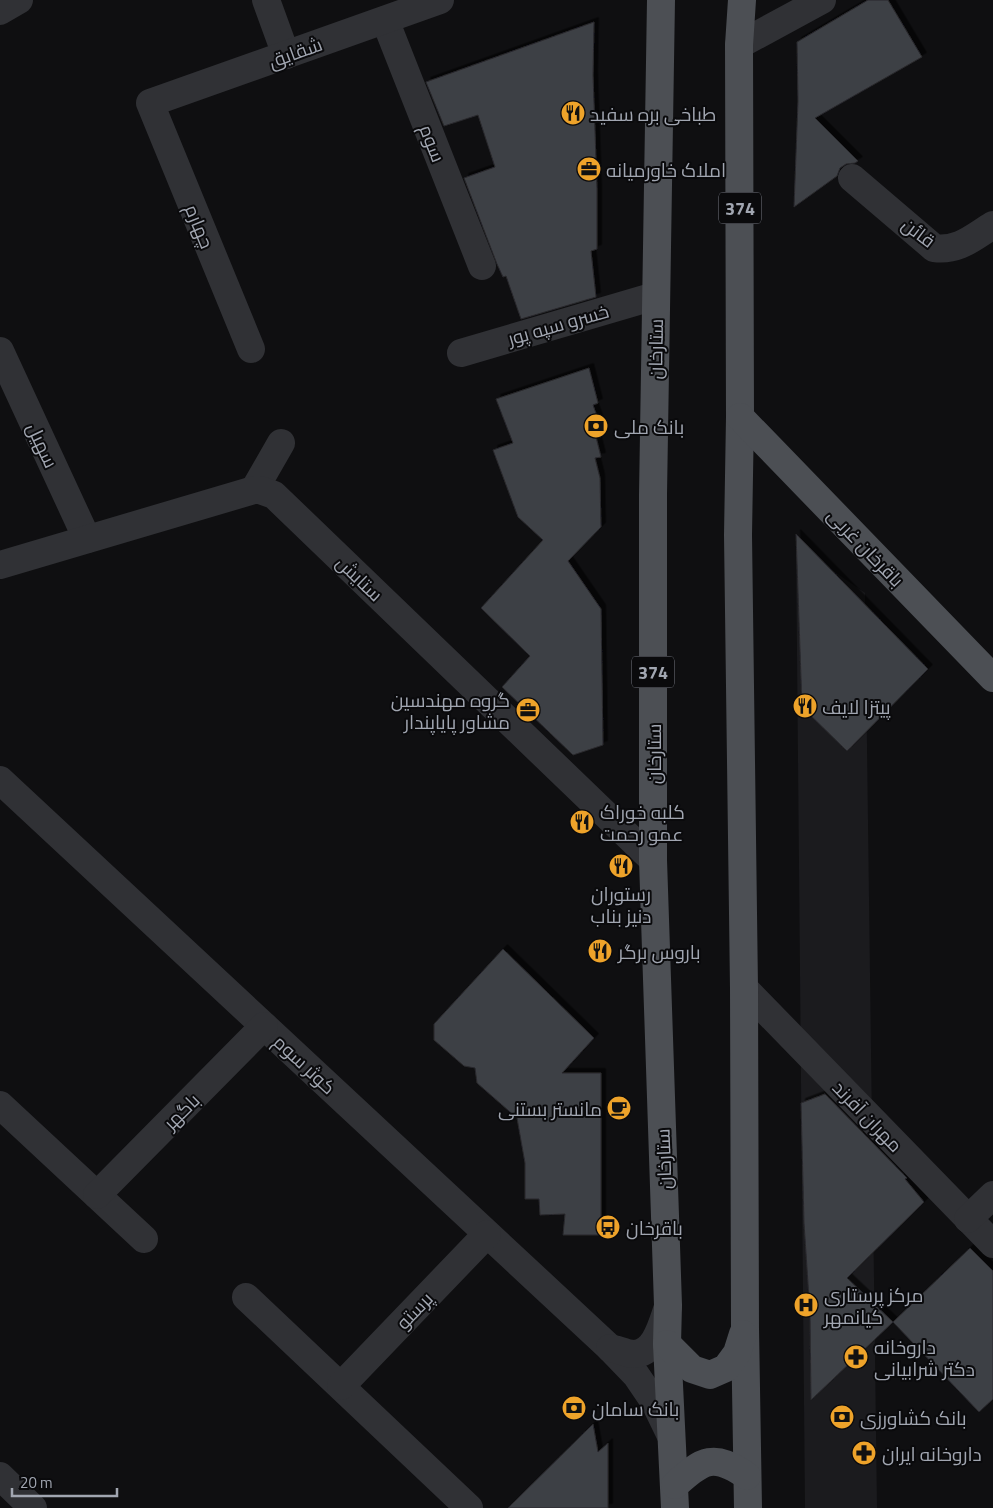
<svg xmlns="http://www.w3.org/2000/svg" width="993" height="1508" viewBox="0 0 993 1508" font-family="'Titillium Web',Cairo,sans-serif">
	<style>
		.built { fill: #1b1b1e }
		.building { fill: #3e3f44; stroke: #29292d; filter: url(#shadow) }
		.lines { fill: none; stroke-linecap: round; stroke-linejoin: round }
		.minor { stroke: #303135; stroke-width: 28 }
		.major { stroke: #4c4f54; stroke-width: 28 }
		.labels { text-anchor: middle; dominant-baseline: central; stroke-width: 4; stroke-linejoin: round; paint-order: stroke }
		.shield { fill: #0a0a0c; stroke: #747780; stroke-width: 1 }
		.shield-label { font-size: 18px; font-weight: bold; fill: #a1a6b1 }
		.street-label { font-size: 19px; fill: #a1a6b1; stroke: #0a0a0c }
		.poi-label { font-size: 19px; fill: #a1a6b1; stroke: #0a0a0c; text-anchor: start }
	</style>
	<defs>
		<filter id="shadow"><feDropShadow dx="4.5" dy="-4.5" stdDeviation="0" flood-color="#0009"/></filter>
	</defs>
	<rect width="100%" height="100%" fill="#0f0f11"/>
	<polygon class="built" points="796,545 865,593 877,1508 805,1508"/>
	<g class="building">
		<polygon points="868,0 888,0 922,57 815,118 858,161 855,163 846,164 840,168 837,176 794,207 798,101 797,42"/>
		<polygon points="594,22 593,75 597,189 597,249 591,251 596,297 521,319 506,276 503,277 497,264 464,178 495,167 478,115 444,126 426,82"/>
		<polygon points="589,368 598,403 593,405 599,422 599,436 596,437 601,457 595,458 600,478 601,527 568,561 601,609 603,745 573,755 502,687 530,656 481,608 543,540 518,517 493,450 513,443 496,399"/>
		<polygon points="796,534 928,669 847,751 802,707"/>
		<polygon points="503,949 594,1038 562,1073 601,1073 601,1235 563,1235 565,1214 540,1215 539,1199 525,1199 525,1163 517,1118 477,1083 475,1068 464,1066 434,1040 434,1024"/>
		<polygon points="825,1094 907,1178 905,1179 924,1202 847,1278 893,1322 811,1400 810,1314 804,1223 801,1103"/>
		<polygon points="970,1248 993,1271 993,1399 979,1412 893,1322"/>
		<polygon points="593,1424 598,1452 608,1443 608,1508 508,1508"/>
	</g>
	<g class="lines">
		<g class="minor">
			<polyline points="266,0 286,55"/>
			<polyline points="0,11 19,0"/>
			<polyline points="385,20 482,266"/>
			<polyline points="739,45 822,0"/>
			<path d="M852,178L934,248C959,251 972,238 993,225"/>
			<polyline points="251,349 150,103 440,0"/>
			<polyline points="0,351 87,539"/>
			<polyline points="461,353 655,296"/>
			<polyline points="254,490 281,443"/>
			<polyline points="0,565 254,490 260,490 274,495 653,860"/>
			<polyline points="0,780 610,1348 636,1375 655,1403 671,1436"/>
			<polyline points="744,988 993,1244"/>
			<polyline points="0,1105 144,1239"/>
			<polyline points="97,1195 264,1026"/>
			<polyline points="968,1219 993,1195"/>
			<polyline points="246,1297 469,1508"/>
			<path d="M610,1348C617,1349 627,1354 634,1354C656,1353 662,1323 668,1307"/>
			<polyline points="341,1386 487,1234"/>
			<polyline points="0,1476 33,1508"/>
		</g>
		<g class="major">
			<polyline points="661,0 653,495 653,860 668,1305 667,1344 675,1508"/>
			<polyline points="742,0 739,45 740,417 738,535 744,988 745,1328 748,1508"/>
			<polyline points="740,417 993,678"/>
			<polyline points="667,1344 692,1369 710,1375 726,1368 737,1353 743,1334"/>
			<path d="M675,1485C703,1459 714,1453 747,1476"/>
		</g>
	</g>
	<defs>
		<symbol id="restaurant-disc" viewBox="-11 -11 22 22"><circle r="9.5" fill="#eea32a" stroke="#0a0a0c"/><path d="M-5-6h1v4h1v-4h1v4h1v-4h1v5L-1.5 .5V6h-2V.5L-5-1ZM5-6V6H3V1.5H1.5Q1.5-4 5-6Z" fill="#111"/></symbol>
		<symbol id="office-disc" viewBox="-11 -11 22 22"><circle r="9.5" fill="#eea32a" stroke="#0a0a0c"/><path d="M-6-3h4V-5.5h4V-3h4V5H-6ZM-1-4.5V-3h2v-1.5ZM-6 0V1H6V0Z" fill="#111"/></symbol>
		<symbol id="bank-disc" viewBox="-11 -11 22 22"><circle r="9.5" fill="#eea32a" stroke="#0a0a0c"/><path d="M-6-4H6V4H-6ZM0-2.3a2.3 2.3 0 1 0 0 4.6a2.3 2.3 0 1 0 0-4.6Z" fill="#111"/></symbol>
		<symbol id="cafe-disc" viewBox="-11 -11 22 22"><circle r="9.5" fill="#eea32a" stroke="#0a0a0c"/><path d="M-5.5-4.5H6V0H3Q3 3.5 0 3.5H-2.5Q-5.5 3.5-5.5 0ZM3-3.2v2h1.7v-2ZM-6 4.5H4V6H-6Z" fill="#111"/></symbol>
		<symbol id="bus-disc" viewBox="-11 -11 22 22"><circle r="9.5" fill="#eea32a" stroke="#0a0a0c"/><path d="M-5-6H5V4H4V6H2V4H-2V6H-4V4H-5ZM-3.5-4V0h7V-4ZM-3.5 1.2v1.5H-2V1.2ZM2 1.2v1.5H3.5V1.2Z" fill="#111"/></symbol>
		<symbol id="hospital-disc" viewBox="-11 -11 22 22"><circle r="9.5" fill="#eea32a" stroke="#0a0a0c"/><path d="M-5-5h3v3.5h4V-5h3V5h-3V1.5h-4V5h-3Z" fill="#111"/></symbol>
		<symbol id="pharmacy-disc" viewBox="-11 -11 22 22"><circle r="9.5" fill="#eea32a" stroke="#0a0a0c"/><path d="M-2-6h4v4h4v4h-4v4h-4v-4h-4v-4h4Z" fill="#111"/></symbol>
	</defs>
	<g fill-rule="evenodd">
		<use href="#restaurant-disc" x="559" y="99" width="28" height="28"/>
		<use href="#office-disc" x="575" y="155" width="28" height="28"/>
		<use href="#bank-disc" x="582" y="412" width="28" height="28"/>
		<use href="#restaurant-disc" x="791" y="692" width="28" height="28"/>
		<use href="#office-disc" x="514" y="696" width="28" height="28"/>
		<use href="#restaurant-disc" x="568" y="808" width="28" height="28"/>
		<use href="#restaurant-disc" x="607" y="852" width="28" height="28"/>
		<use href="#restaurant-disc" x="586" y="937" width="28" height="28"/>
		<use href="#cafe-disc" x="605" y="1094" width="28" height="28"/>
		<use href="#bus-disc" x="594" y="1213" width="28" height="28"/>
		<use href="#hospital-disc" x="792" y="1291" width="28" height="28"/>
		<use href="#pharmacy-disc" x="842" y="1343" width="28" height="28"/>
		<use href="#bank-disc" x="560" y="1394" width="28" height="28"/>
		<use href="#bank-disc" x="828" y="1403" width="28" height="28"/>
		<use href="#pharmacy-disc" x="850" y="1439" width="28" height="28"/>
	</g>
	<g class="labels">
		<g class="shield">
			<rect x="719" y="192.5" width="42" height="31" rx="4"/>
			<rect x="632" y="656.5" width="42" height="31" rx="4"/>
		</g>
		<g class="shield-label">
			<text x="740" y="208">374</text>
			<text x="653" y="672">374</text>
		</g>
		<g class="street-label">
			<text transform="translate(295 52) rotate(-20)">شقایق</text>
			<text transform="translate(433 143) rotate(69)">سوم</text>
			<text transform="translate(200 226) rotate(68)">چهارم</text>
			<text transform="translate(919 232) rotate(37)">قائن</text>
			<text transform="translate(558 324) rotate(-16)">خسرو سپه پور</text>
			<text transform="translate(655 349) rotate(-89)">ستارخان</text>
			<text transform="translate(43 445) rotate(65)">سهیل</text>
			<text transform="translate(866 547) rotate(46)">باقرخان غربی</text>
			<text transform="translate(360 578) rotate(44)">ستایش</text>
			<text transform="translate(653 754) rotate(-90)">ستارخان</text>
			<text transform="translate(305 1064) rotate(43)">کوثر سوم</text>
			<text transform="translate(181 1111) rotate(-45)">باگهر</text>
			<text transform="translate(868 1116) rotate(46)">مهران آفرند</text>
			<text transform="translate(663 1159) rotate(-92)">ستارخان</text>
			<text transform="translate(414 1310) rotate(-46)">پرستو</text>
		</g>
		<g class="poi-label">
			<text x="590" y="113">طباخی بره سفید</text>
			<text x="606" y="169">املاک خاورمیانه</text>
			<text x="614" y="426">بانک ملی</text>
			<text x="510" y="699" text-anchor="end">گروه مهندسین<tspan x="510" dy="22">مشاور پایاپندار</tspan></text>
			<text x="822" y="706">پیتزا لایف</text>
			<text x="600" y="811">کلبه خوراک<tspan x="600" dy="22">عمو رحمت</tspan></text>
			<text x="621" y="893" text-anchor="middle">رستوران<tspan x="621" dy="22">دنیز بناب</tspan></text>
			<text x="618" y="951">باروس برگر</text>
			<text x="602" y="1108" text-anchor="end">مانستر بستنی</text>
			<text x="626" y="1227">باقرخان</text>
			<text x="824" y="1294">مرکز پرستاری<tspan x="824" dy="22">کیانمهر</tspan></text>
			<text x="874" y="1346">داروخانه<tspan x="874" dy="22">دکتر شرابیانی</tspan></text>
			<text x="592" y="1408">بانک سامان</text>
			<text x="860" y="1417">بانک کشاورزی</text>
			<text x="882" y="1453">داروخانه ایران</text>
		</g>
	</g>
	<path d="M12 1488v8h105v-8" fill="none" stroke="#a1a6b1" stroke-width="2.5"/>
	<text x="20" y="1488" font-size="15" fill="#a1a6b1" stroke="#0a0a0c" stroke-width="4" paint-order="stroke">20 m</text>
</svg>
